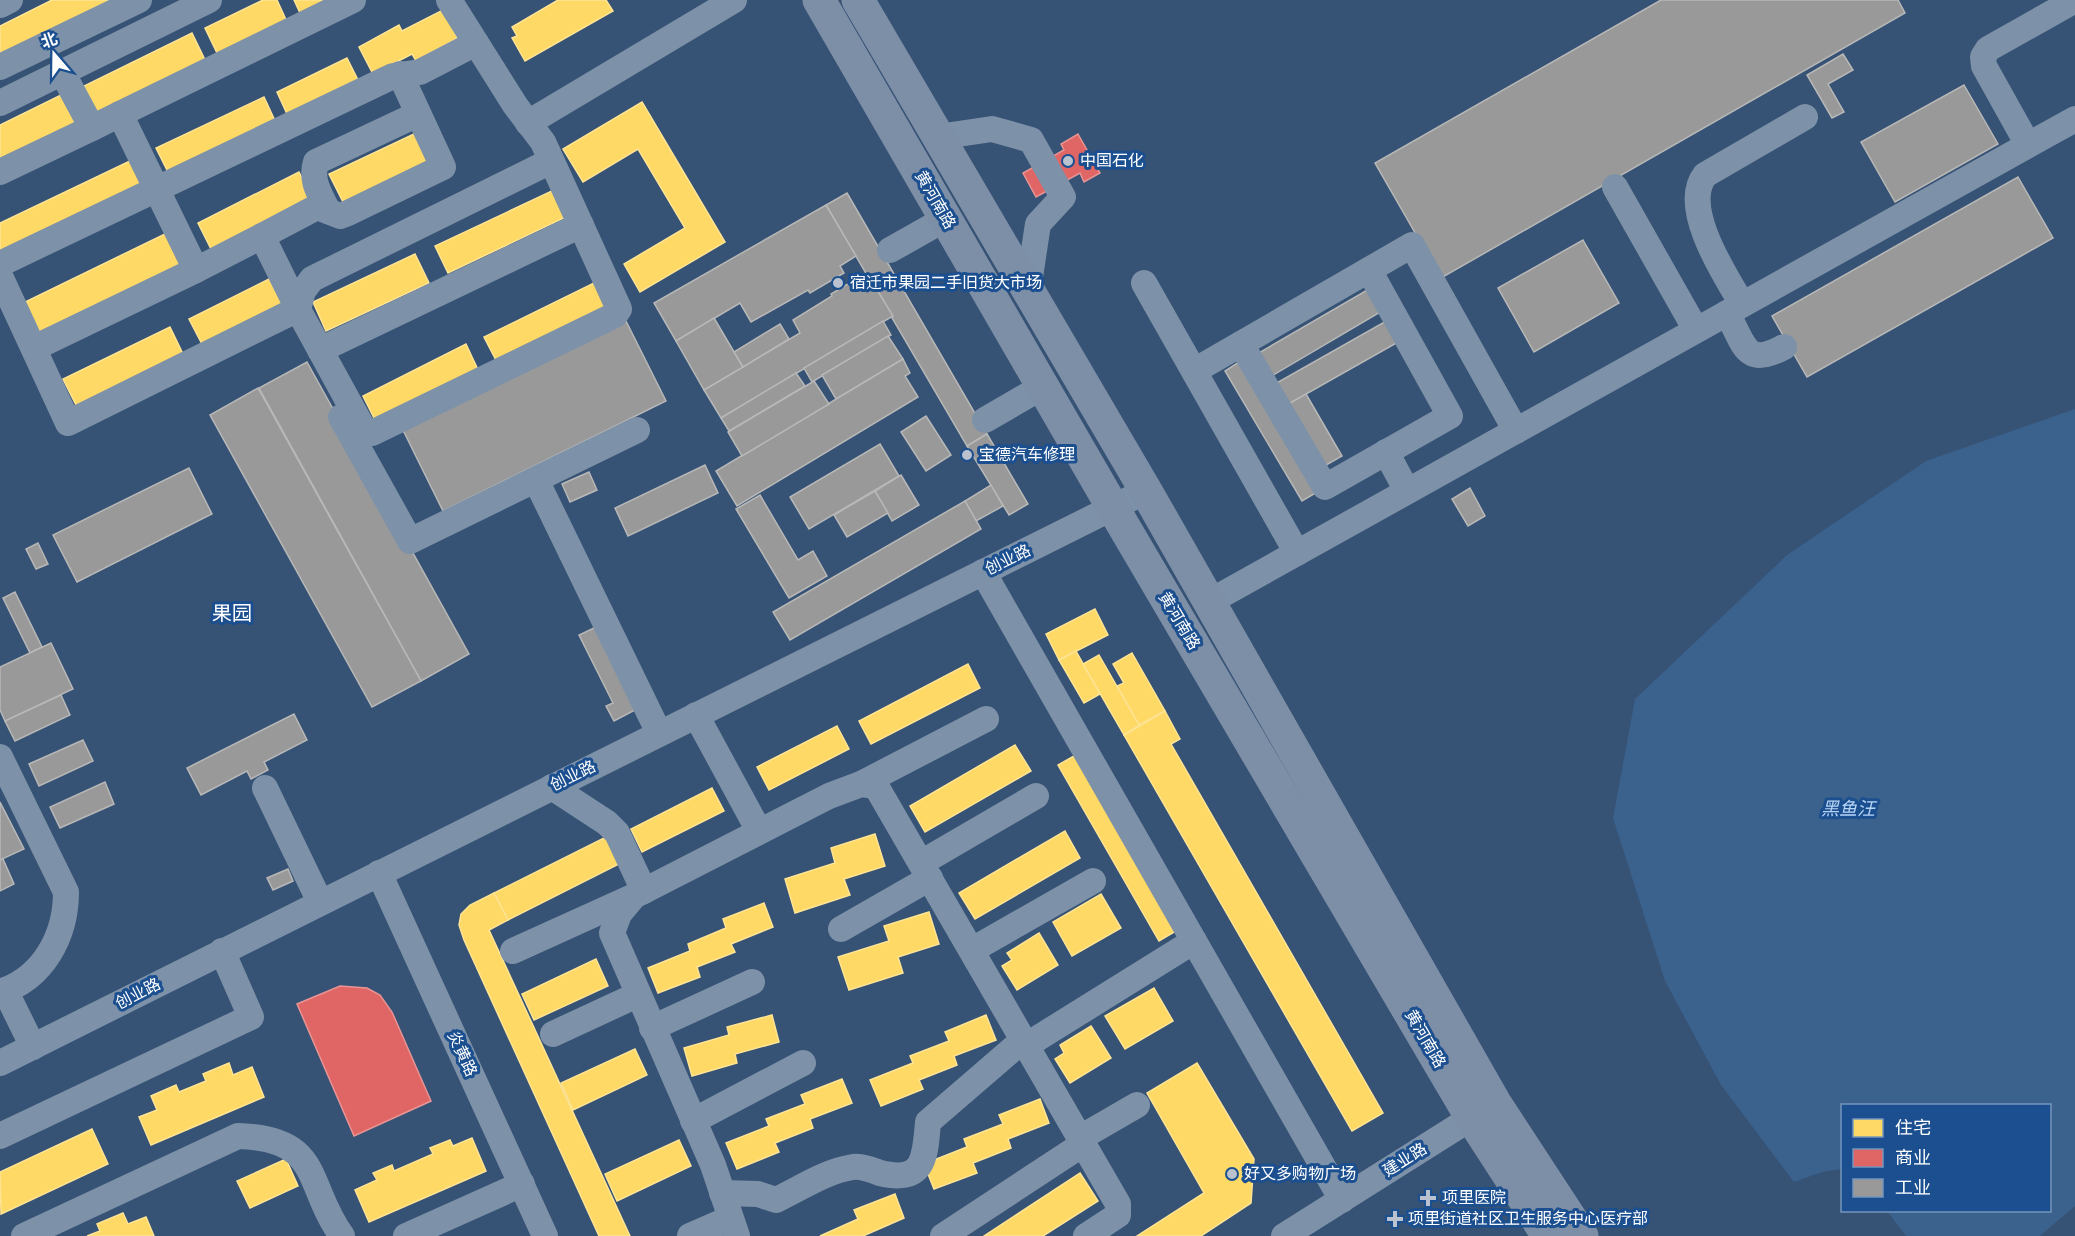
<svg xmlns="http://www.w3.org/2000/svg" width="2075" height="1236" viewBox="0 0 2075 1236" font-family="'Alegreya Sans','Noto Sans SC',sans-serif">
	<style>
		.water { fill: #3b618d }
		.homes { fill: #ffd966; stroke: #ffe494; stroke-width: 1.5 }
		.shops { fill: #e06666; stroke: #e99494; stroke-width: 1.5 }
		.industry { fill: #999; stroke: #b8b8b8; stroke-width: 1.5 }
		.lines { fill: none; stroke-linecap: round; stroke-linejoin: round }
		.minor { stroke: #7d92a8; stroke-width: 26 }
		.major { stroke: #7d8ea7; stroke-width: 33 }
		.poi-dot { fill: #b9c2ce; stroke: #1b4f8f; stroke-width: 2 }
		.labels { text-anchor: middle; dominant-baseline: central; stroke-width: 6; stroke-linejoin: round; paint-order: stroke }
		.poi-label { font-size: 16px; fill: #fff; stroke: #1b4f8f; text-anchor: start }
		.street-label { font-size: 16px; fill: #fff; stroke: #1b4f8f }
		.water-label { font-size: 18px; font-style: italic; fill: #b5d3f5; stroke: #1b4f8f }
		.quarter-label { font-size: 20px; fill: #fff; stroke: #1b4f8f }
	</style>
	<rect width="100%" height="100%" fill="#365274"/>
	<polygon class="water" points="2075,409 2075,1206 2040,1236 1906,1236 1887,1211 2050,1210 2050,1106 1842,1106 1842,1169 1822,1172 1794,1182 1721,1085 1665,981 1613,818 1635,699 1787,555 1926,461"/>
	<g class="homes">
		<polygon points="52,0 111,0 0,55 0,26"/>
		<polygon points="263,0 277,0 287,22 218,55 205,28"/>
		<polygon points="294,0 330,0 301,15"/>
		<polygon points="558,0 606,0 613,11 525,61 512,38 517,36 512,27"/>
		<polygon points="443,10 458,38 416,61 412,54 373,74 359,47 399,25 402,31"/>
		<polygon points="192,33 206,62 97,115 84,86"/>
		<polygon points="347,58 359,82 288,116 277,92"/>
		<polygon points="61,95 75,123 0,160 0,125"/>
		<polygon points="264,97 276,123 169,174 156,148"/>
		<polygon points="642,102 725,242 640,292 624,264 685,228 638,149 583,182 563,149"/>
		<polygon points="416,133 432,165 345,206 329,174"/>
		<polygon points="132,160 145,187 0,252 0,223"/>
		<polygon points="299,172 313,200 212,251 198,223"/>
		<polygon points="554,190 566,217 448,273 435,246"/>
		<polygon points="167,233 182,264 40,333 25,302"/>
		<polygon points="415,254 429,283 326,331 313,302"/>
		<polygon points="271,278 285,305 203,346 189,319"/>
		<polygon points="594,283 607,310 498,364 484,337"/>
		<polygon points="170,327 184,356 78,409 63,379"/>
		<polygon points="466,344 479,372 377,424 363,396"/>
		<polygon points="1095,609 1108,635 1059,660 1046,634"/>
		<polygon points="1076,651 1100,694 1084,703 1059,660"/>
		<polygon points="1132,653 1165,711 1139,725 1117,686 1124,683 1113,664"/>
		<polygon points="1099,655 1139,725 1124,735 1083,664"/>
		<polygon points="968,664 980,688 871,744 859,721"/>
		<polygon points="1165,711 1180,739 1171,744 1383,1113 1352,1131 1124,735"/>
		<polygon points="837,726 849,749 769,790 757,767"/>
		<polygon points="1015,745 1031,771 925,832 910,806"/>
		<polygon points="1081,752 1181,928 1159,941 1058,765"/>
		<polygon points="712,788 724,811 642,852 631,829"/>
		<polygon points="1065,831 1080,858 975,919 959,893"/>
		<polygon points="875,834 885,866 844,879 850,895 795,913 785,879 835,863 831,848"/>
		<polygon points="606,837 619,864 508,920 494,893"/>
		<polygon points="494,893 508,920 489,930 630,1236 599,1236 464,940 459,925 461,914 470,905"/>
		<polygon points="1101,894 1121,928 1072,956 1053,922"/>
		<polygon points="764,903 773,927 731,944 735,952 697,967 700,977 658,993 648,968 690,951 688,944 726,928 723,919"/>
		<polygon points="929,912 939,944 898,957 903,973 849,990 838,957 889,941 884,926"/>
		<polygon points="1039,933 1058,965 1017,990 1002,966 1012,960 1007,953"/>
		<polygon points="596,959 608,986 534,1020 522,994"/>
		<polygon points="1154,988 1173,1021 1125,1049 1105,1016"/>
		<polygon points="772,1015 779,1042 735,1054 737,1063 692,1076 684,1048 729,1035 727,1027"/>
		<polygon points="986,1015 996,1040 954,1056 957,1065 919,1080 923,1089 881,1106 870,1080 913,1063 910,1056 949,1041 945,1032"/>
		<polygon points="1091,1026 1111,1058 1070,1083 1055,1059 1064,1053 1060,1045"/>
		<polygon points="635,1049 647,1075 573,1110 561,1083"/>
		<polygon points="229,1063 233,1075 252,1067 264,1097 151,1145 139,1117 157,1110 151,1096 176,1085 179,1092 206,1081 203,1074"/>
		<polygon points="1197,1063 1254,1159 1251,1203 1201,1236 1137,1236 1204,1193 1147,1093"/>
		<polygon points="842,1079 852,1103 810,1119 813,1128 775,1143 779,1152 737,1169 726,1143 769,1126 766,1119 805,1104 801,1095"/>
		<polygon points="1040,1099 1049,1123 1008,1139 1011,1148 973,1163 977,1173 934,1189 924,1164 967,1147 964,1139 1003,1124 999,1115"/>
		<polygon points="92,1129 108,1164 1,1214 0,1172"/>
		<polygon points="472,1138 486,1171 369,1222 355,1190 377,1180 373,1173 392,1165 394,1171 433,1154 430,1148 450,1140 453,1146"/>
		<polygon points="679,1140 691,1166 617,1201 605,1174"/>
		<polygon points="286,1159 298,1186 250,1208 237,1181"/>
		<polygon points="1080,1173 1098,1201 1043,1236 984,1236"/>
		<polygon points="895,1194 904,1218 863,1236 820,1236 858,1219 854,1210"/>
		<polygon points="123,1213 128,1224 146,1217 154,1236 87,1236 100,1231 97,1224"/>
	</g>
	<g class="shops">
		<polygon points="1078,134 1100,173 1084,182 1080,173 1036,197 1023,173 1064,150 1061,144"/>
		<polygon points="340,986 367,988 380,995 392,1012 431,1101 354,1136 297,1004"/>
	</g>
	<g class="industry">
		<polygon points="1661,0 1898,0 1905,13 1441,278 1375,163"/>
		<polygon points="1843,54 1853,70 1828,84 1844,112 1832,118 1807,75"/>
		<polygon points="1964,85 1998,144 1895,202 1861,142"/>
		<polygon points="2018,177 2053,238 1807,377 1772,316"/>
		<polygon points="847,193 987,434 967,446 826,205"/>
		<polygon points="826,205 856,256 840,266 844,273 810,293 808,290 751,322 740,303 676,341 654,303"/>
		<polygon points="1583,240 1619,303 1534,352 1498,288"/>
		<polygon points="870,278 893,316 721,418 704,390 800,333 793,320 832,296 831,294 856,279 859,284"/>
		<polygon points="1369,289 1382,311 1270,377 1257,354"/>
		<polygon points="714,318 743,367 704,390 676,341"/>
		<polygon points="625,319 666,401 443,511 402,428"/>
		<polygon points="1388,320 1400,341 1285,406 1273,385"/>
		<polygon points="883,321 891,335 812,382 804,368"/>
		<polygon points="780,324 789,339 743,367 734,352"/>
		<polygon points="888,336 903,359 836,399 822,375"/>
		<polygon points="903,359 910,373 905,376 918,397 737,506 716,471"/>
		<polygon points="1242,360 1319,491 1302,501 1225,371"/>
		<polygon points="307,362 469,654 421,681 259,388"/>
		<polygon points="796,373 805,386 729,431 721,418"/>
		<polygon points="814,381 829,404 742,456 728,432"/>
		<polygon points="258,388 421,681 372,707 210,415"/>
		<polygon points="1306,394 1342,456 1321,468 1285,406"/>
		<polygon points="926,416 951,455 926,471 901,432"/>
		<polygon points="987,434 1028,504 1009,515 967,446"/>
		<polygon points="880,444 899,476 809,529 790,497"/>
		<polygon points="705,465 718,493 628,536 615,508"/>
		<polygon points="189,468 212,514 77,582 53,535"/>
		<polygon points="589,472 597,490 570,502 562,484"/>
		<polygon points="901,475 919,505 892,521 875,491"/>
		<polygon points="991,485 1003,506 976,521 965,501"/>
		<polygon points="1470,488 1485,516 1468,526 1452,499"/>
		<polygon points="875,491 888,513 847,537 834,515"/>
		<polygon points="760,495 798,560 813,551 827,576 789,598 736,509"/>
		<polygon points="965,501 981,529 790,640 773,612"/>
		<polygon points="38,543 48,564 36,569 26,549"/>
		<polygon points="15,592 42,647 30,653 3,598"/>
		<polygon points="596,627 637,709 614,721 606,706 613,703 579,635"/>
		<polygon points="51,643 73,689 5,721 0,710 0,667"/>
		<polygon points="61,695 70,715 15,741 5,721"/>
		<polygon points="294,714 307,740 264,762 268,770 251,779 247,771 201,795 187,768"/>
		<polygon points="83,740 93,761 39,786 29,764"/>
		<polygon points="105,782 114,804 60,828 50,807"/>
		<polygon points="0,802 24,849 0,860"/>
		<polygon points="3,859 14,884 0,891 0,860"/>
		<polygon points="288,869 293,881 273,890 267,878"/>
	</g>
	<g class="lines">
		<g class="minor">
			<polyline points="0,5 10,0"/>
			<polyline points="0,67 139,0"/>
			<polyline points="62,72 92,128 120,114 196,270 262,236 301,315 364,430 372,433 615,315 619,309 543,142 515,105 449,0"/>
			<polyline points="0,103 209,0"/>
			<polyline points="120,114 353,0"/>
			<polyline points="528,123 734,0"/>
			<polyline points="938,137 992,129 1031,140 1063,197 1038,224 1028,290"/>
			<polyline points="2028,145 1984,66 1983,57 1988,49 2075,0"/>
			<polyline points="0,172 92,128"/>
			<polyline points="1615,187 1696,330"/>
			<path d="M328,211C320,194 310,181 316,162L418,114"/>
			<polyline points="262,236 317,207 340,216 348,213 443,167 400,74"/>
			<polyline points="890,250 945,219"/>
			<polyline points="0,264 393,76 420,72 476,43"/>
			<polyline points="0,276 68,423 298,309 303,291 312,279 551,161"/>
			<polyline points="1144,283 1297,553"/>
			<path d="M1742,304C1725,275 1680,207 1705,175L1805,117"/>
			<path d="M1727,313C1745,345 1745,368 1784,347"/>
			<polyline points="1241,344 1325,487 1450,416 1369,270"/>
			<polyline points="34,348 196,270"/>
			<polyline points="320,350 581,225"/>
			<polyline points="1194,371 1412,245 1516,431"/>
			<polyline points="341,417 410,541 637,430"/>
			<polyline points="985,420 1042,387"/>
			<polyline points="1386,452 1407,491"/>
			<polyline points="536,480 659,733"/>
			<polyline points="983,572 1342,1200"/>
			<polyline points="1209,602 2075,119"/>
			<polyline points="696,715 759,831"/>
			<path d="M0,757L66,892C66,935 44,978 0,992"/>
			<polyline points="861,784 986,719"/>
			<polyline points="552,787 607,823 617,833 644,891"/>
			<polyline points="265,788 320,902"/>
			<polyline points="921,863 1036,796"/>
			<polyline points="379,873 545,1236"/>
			<polyline points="841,929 930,878"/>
			<polyline points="972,950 1093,881"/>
			<polyline points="513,951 630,898"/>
			<polyline points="5,990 33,1047"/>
			<polyline points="652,1028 752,982"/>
			<polyline points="553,1034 637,995"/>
			<polyline points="1027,1045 1194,941"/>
			<polyline points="0,1063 1146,491"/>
			<polyline points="693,1121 803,1063"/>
			<polyline points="0,1136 251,1017 222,951"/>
			<polyline points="1080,1138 1137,1105"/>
			<path d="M722,1193L758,1194L776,1200C801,1188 826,1171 853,1167C862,1166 872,1170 880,1173C925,1184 925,1157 928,1122L1023,1040"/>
			<path d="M24,1236L238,1136C323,1138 305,1185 342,1236"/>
			<polyline points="406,1236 522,1184"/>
			<polyline points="690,1236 729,1219"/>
			<polyline points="737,1236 713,1165 612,933 619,914 634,896 829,796 861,784 876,786 1118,1204 1118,1215 1086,1236"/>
			<polyline points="943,1236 1083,1144"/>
			<polyline points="1284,1236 1487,1108"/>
		</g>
		<g class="major">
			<polyline points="819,0 1113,508 1471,1117 1548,1236"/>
			<polyline points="858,0 1146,491 1495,1103 1582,1236"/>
		</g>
	</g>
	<g class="poi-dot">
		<circle cx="1068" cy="161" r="6"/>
		<circle cx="838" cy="283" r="6"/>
		<circle cx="967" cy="455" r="6"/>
		<circle cx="1232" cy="1174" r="6"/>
		<path d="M1425 1189h6v6h6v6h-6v6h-6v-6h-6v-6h6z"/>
		<path d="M1392 1210h6v6h6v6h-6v6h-6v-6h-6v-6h6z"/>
	</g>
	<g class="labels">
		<g class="poi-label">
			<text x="1080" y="161">中国石化</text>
			<text x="850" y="283">宿迁市果园二手旧货大市场</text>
			<text x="979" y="455">宝德汽车修理</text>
			<text x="1244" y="1174">好又多购物广场</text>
			<text x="1442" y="1198">项里医院</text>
			<text x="1408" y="1219">项里街道社区卫生服务中心医疗部</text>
		</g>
		<g class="street-label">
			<text transform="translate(935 200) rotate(60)">黄河南路</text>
			<text transform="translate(1008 560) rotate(-26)">创业路</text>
			<text transform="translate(1179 621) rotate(59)">黄河南路</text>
			<text transform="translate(573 776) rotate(-26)">创业路</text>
			<text transform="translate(138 994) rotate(-27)">创业路</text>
			<text transform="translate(1425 1039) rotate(60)">黄河南路</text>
			<text transform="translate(462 1054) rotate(65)">炎黄路</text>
			<text transform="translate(1405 1160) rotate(-32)">建业路</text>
		</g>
		<g class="water-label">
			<text x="1848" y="810">黑鱼汪</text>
		</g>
		<g class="quarter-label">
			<text x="232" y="614">果园</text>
		</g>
	</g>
	<rect x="1841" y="1104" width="210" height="108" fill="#1b4f8f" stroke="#7695bc" stroke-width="1.5"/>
	<rect x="1853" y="1119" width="30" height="18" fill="#ffd966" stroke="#7695bc" stroke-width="1.5"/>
	<text x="1895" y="1134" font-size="18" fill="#ffffff">住宅</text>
	<rect x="1853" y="1149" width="30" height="18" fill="#e06666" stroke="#7695bc" stroke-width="1.5"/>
	<text x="1895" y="1164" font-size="18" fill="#ffffff">商业</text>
	<rect x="1853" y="1179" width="30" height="18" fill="#999999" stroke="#7695bc" stroke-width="1.5"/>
	<text x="1895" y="1194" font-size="18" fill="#ffffff">工业</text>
	<g transform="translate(54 54) rotate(340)" stroke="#1b4f8f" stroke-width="4.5" paint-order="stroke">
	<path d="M0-4.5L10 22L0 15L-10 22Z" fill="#ffffff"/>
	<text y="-9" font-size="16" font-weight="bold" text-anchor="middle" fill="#ffffff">北</text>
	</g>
</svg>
